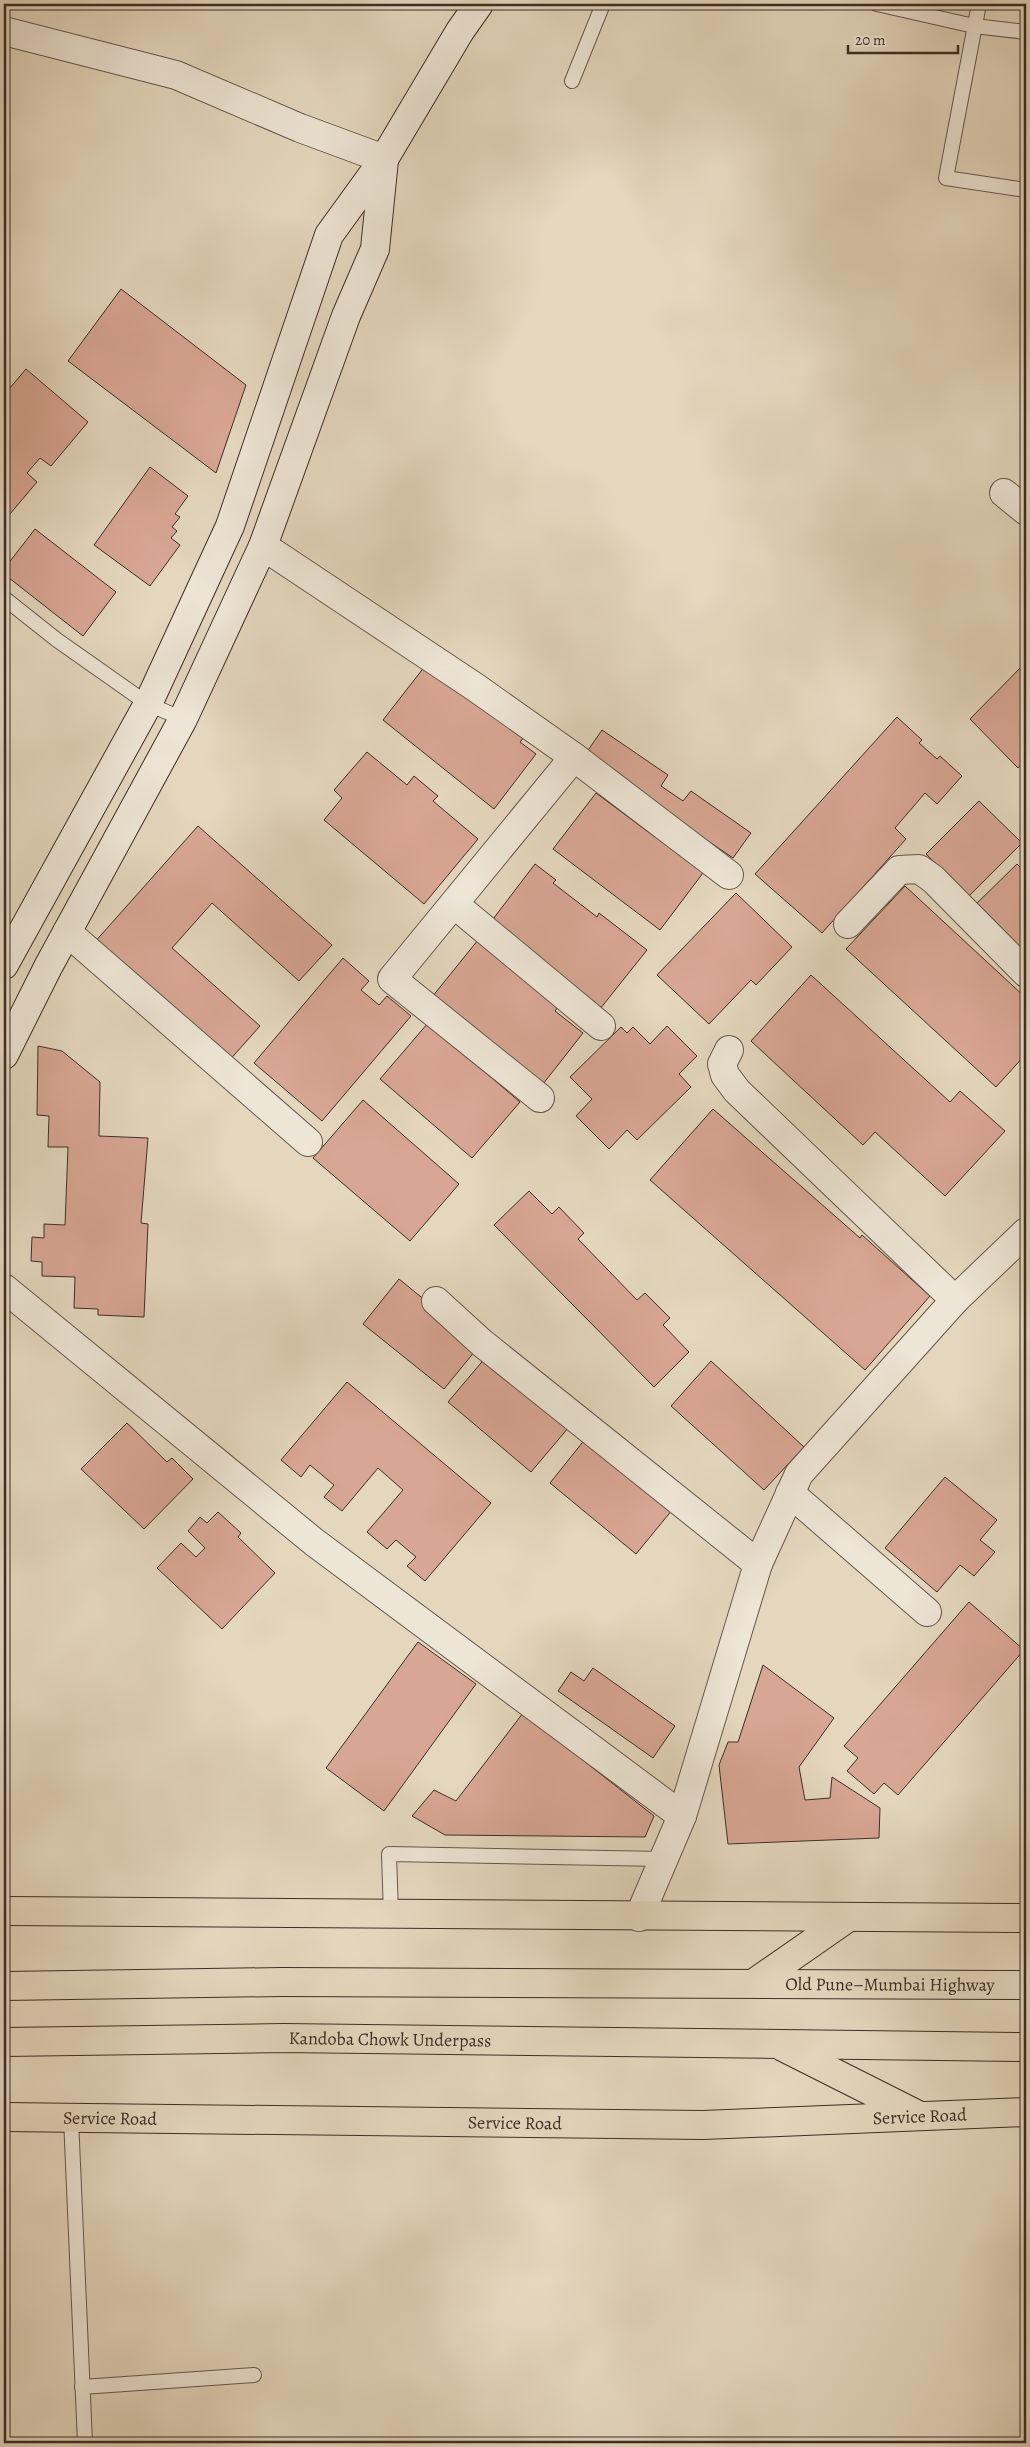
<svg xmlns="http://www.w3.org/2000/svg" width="1030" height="2447" viewBox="0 0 1030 2447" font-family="Alegreya,serif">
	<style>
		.building { fill: #d8a694; stroke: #3c2e27 }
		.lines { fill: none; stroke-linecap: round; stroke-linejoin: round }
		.service-casing { stroke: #66584d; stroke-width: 16 }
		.minor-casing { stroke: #66584d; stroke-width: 30 }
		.tertiary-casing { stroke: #66584d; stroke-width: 30 }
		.secondary-casing { stroke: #3c2e27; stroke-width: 30 }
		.primary-casing { stroke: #3c2e27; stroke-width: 30 }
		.trunk-casing { stroke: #3c2e27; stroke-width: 30 }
		.service { stroke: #ede5d5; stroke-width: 14 }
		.minor { stroke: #ede5d5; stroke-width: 28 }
		.tertiary { stroke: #ede5d5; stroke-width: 28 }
		.secondary { stroke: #ede5d5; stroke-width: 28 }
		.primary { stroke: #e4d7be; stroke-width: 28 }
		.trunk { stroke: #e4d7be; stroke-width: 28 }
		.labels { text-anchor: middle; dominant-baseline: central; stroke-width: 5; stroke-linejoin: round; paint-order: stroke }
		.street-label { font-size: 18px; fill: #3c2e27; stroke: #ede5d5 }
	</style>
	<rect width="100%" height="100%" fill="#e4d7be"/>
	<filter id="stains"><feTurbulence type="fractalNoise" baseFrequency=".004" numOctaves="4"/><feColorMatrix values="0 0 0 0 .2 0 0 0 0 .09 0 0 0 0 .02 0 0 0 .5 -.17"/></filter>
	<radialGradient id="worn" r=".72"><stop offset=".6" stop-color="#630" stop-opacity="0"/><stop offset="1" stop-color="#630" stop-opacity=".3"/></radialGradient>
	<g class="building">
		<polygon points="121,289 246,385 216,473 68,361"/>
		<polygon points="26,369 88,422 51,466 40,458 27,473 37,482 4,521 4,395"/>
		<polygon points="150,467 188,496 175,514 180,517 172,527 177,531 171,538 180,545 150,586 94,545"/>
		<polygon points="35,529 116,592 83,636 4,574 4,569"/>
		<polygon points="429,661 525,736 520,742 536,754 494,809 383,720"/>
		<polygon points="1026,662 1026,759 1018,768 970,719"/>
		<polygon points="897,717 922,740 919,743 937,759 940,756 962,776 937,804 925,793 895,828 906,839 822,933 755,874"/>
		<polygon points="602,730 668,775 661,786 683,801 691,791 751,833 733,858 584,756"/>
		<polygon points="367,752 407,785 414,776 438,796 433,801 478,839 424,904 324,820 342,798 334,790"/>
		<polygon points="596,793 655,837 660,829 709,865 660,930 553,849"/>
		<polygon points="979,801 1022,843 969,896 926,854"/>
		<polygon points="198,826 332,945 299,981 212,903 172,948 260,1026 227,1063 93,944"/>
		<polygon points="535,864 556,880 553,883 597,917 599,913 647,950 600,1009 490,923"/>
		<polygon points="1017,864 1026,873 1026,960 974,906"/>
		<polygon points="905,886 1026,998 1026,1054 996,1087 846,949"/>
		<polygon points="736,893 792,947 756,985 751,980 709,1024 657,975"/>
		<polygon points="478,940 560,1004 555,1011 583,1033 543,1084 432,997"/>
		<polygon points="343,958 369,981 361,990 379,1005 387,996 411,1016 322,1121 254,1063"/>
		<polygon points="811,975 950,1102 960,1091 1005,1131 945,1196 875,1132 863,1145 751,1041"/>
		<polygon points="428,1023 520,1102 472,1158 380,1079"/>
		<polygon points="667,1026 697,1056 679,1074 691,1087 637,1140 627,1130 609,1149 576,1116 592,1099 570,1077 621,1027 627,1033 633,1027 650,1044"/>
		<polygon points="38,1046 62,1051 100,1082 99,1136 148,1138 141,1223 148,1224 144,1317 98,1315 98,1309 74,1308 75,1277 42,1276 42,1262 31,1261 32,1237 44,1238 44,1224 65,1225 68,1147 48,1147 49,1116 37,1115"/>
		<polygon points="363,1100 459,1184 410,1241 313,1158"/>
		<polygon points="713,1109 860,1238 862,1235 930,1296 865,1370 650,1180"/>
		<polygon points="529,1191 552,1214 559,1207 584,1233 578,1239 637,1300 645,1293 670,1318 663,1325 689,1352 654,1387 494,1225"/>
		<polygon points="399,1279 480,1345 444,1389 363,1324"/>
		<polygon points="486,1357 569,1427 531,1472 448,1402"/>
		<polygon points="711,1361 804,1447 764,1490 671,1406"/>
		<polygon points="347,1382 491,1503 425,1581 407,1566 416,1557 396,1540 387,1549 367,1532 403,1490 378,1468 342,1511 324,1497 334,1485 310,1465 301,1477 281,1460"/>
		<polygon points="127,1423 167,1462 172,1458 193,1479 144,1529 81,1469"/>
		<polygon points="586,1438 673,1509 636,1554 550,1483"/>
		<polygon points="945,1477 997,1520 980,1540 995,1552 974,1576 960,1565 937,1592 885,1548"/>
		<polygon points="218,1512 241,1533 238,1537 275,1573 222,1629 157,1568 181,1543 196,1557 205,1548 188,1531 200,1517 207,1523"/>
		<polygon points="969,1602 1024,1650 898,1795 884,1783 874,1794 847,1771 858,1758 844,1746"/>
		<polygon points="418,1642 476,1684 384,1811 326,1768"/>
		<polygon points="763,1665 834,1718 799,1767 805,1800 830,1798 832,1777 880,1808 879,1838 728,1844 719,1765 728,1742 738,1742"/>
		<polygon points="593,1668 675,1726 653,1758 558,1691 571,1672 584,1681"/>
		<polygon points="523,1713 654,1816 645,1837 445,1835 412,1816 434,1790 456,1801"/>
	</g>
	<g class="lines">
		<defs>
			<g id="service">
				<polyline points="877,4 974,26 1026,32"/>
				<polyline points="979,4 946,178 1026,190"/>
				<polyline points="572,81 603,4"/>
				<polyline points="4,598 57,640 148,704 183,719"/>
				<polyline points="391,1915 389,1854 664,1859"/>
				<polyline points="71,2118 85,2443"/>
				<polyline points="82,2387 254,2375"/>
			</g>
			<g id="minor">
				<polyline points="1004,493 1026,511"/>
				<polyline points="263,546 475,687 574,757 729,875"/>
				<polyline points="454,904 601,1026"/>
				<polyline points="848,924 899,870 919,869 933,879 1026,973"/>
				<polyline points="67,932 308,1142"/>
				<polyline points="729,1050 722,1064 725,1075 737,1091 955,1300"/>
				<polyline points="540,1098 392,979 574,757"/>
				<polyline points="4,1288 314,1542 682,1816"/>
				<polyline points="436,1301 482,1343 758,1564"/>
				<polyline points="790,1493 927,1612"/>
				<polyline points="639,1917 682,1816 758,1564 799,1474 955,1300 1026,1232"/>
			</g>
			<polyline id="tertiary" points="4,31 176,75 300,128 384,159"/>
			<g id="secondary">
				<polyline points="4,965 148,704 230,526 329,235 384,159 460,31 479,4"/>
				<polyline points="4,1055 48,967 183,719 263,546 346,316 375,249 384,160"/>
			</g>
			<g id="primary">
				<polyline points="4,1911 1026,1918"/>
				<path id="s1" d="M4,2117L703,2125L1026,2112"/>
			</g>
			<g id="trunk">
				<polyline points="754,1983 849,1917"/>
				<path id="s2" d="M4,1986L281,1982L1026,1985"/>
				<path id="s3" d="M4,2042L283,2038L1026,2047"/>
				<polyline points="783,2047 920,2116"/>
			</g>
		</defs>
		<use href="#service" class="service-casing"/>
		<use href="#minor" class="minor-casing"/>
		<use href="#tertiary" class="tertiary-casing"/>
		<use href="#secondary" class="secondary-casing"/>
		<use href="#primary" class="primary-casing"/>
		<use href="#trunk" class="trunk-casing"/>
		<use href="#service" class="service"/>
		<use href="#minor" class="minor"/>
		<use href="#tertiary" class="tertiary"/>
		<use href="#secondary" class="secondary"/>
		<use href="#primary" class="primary"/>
		<use href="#trunk" class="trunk"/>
	</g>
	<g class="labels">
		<g class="street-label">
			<text stroke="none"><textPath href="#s2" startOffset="886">Old Pune–Mumbai Highway</textPath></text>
			<text stroke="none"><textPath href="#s3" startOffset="386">Kandoba Chowk Underpass</textPath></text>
			<text stroke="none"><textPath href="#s1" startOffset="916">Service Road</textPath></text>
			<text stroke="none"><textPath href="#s1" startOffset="106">Service Road</textPath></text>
			<text stroke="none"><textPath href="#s1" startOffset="511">Service Road</textPath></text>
		</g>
	</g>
	<rect width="1030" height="2447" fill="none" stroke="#e4d7be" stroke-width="20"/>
	<rect x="5" y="5" width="1020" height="2437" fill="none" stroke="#3c2e27" stroke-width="2.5"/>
	<rect x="10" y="10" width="1010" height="2427" fill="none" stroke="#3c2e27"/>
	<path d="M848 45v8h110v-8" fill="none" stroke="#3c2e27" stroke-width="2.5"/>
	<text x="855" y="45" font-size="15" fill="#3c2e27" stroke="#ede5d5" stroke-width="4" paint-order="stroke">20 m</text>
	<rect width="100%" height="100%" filter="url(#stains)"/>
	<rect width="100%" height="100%" fill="url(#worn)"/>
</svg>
